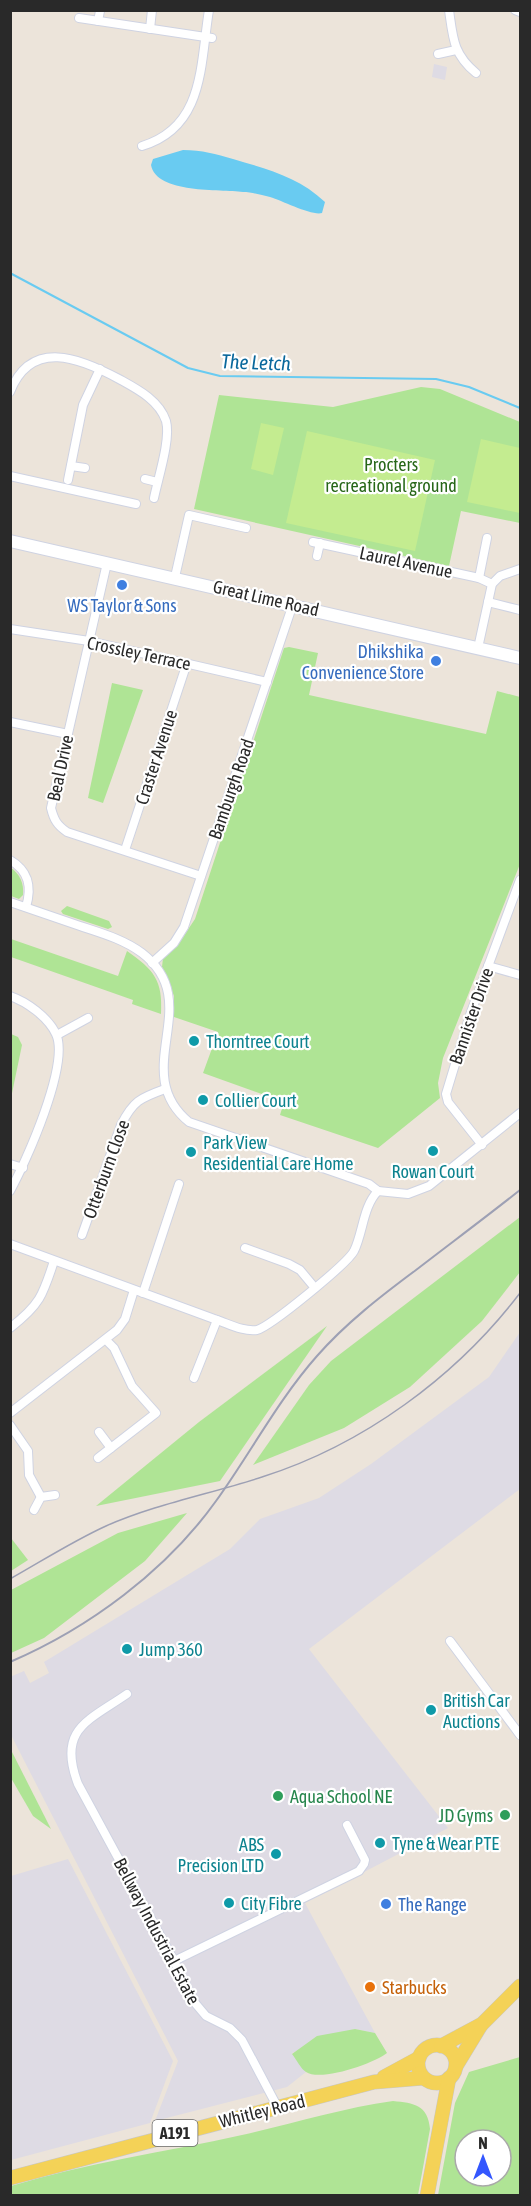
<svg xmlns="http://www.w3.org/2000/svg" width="531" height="2206" viewBox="0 0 531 2206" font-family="'Asap Condensed',sans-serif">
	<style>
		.industrial { fill: #dedbe4 }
		.green { fill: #afe495; fill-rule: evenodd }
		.pitch { fill: #c4ec90 }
		.water { fill: #69cbf1 }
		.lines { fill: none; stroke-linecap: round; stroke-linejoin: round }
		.stream { stroke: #69cbf1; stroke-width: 2 }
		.minor-casing { stroke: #cfd3e2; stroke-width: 10 }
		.secondary-casing { stroke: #cfd3e2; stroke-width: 14 }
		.primary-casing { stroke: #c7c7c7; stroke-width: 15 }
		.minor { stroke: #fff; stroke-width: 8 }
		.secondary { stroke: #fff; stroke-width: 12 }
		.primary { stroke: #f4d257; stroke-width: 14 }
		.tram { stroke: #9da0b4; stroke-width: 1.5 }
		.rail { stroke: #9da0b4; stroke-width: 2 }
		.shop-dot { fill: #3f7fe0; stroke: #fff; stroke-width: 2 }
		.culture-dot { fill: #0f9aa8; stroke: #fff; stroke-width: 2 }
		.leisure-dot { fill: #2e9e5b; stroke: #fff; stroke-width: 2 }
		.food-dot { fill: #e8710a; stroke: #fff; stroke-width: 2 }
		.labels { text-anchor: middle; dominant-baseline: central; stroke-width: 4.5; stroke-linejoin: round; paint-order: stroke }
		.shield { fill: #fff; stroke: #696969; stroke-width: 1.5 }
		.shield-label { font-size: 16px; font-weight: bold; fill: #292929 }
		.park-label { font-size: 18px; fill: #276718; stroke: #fff }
		.street-label { font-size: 18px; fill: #292929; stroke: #fff }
		.shop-label { font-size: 18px; fill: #366cbe; stroke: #fff }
		.culture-label { font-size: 18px; fill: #0d838f; stroke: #fff; text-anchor: start }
		.leisure-label { font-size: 18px; fill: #27864d; stroke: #fff; text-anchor: start }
		.food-label { font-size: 18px; fill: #c56008; stroke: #fff; text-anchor: start }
		.water-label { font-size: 20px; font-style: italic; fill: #0a689c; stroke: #fff }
	</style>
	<rect width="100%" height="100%" fill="#ece4da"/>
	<g class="industrial">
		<polygon points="434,64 447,67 445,80 432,77"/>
		<polygon points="520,1332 520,1489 309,1649 448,1828 305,1903 375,2033 355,2029 292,2053 306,2072 287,2087 155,2121 178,2061 11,1735 10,1677 24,1671 30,1683 49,1673 44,1662 230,1549 260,1519 319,1498 371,1464 489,1377"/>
		<polygon points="68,1859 173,2061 150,2123 11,2160 11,1876"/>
	</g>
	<g class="green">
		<polygon points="421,387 440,389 520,422 520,523 461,511 449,566 194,509 219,395 333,407"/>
		<polygon points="289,647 318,653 309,695 486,734 497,691 520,697 520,864 443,1058 438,1083 440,1098 378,1148 280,1115 284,1102 203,1073 218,1032 174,1017 174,996 162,967 163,958 179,943 195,919 284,648"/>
		<polygon points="112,683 143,690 103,803 88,798"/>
		<path d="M10,867C20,874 24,883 23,895L19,899L11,896Z"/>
		<polygon points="67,906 109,921 112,927 108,929 63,914 61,911"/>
		<path d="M11,939L118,976L127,951C154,970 163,980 161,1014L132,1004L133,1000L11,957Z"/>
		<polygon points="11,1034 18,1037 22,1045 11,1098"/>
		<polygon points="520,1217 520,1272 482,1321 410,1387 344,1428 253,1465 309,1385 331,1361"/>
		<polygon points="327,1326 220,1481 96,1506 199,1422"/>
		<polygon points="187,1513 145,1561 44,1638 11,1653 12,1603 11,1590 118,1533"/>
		<polygon points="11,1538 28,1560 11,1571 10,1571"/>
		<polygon points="10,1750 11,1750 51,1829 33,1816 11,1778"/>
		<path d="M355,2029L375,2033L387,2053C375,2063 321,2082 306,2072C301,2069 296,2059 292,2054L317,2036Z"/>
		<path d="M520,2057V2195H438L455,2103L469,2072ZM465,2140H501V2176H465Z"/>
		<path d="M393,2101C414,2103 428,2105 430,2129L418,2195H11V2186C86,2163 165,2152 242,2135C292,2124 342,2108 393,2101Z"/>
	</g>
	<g class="pitch">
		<polygon points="261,423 284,428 273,475 251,469"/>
		<polygon points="307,431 435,460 415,551 286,523"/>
		<polygon points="481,439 520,448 520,513 467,502"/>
	</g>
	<path class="water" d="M183,150C202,150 216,154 233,159C267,169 299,177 325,202L322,213C312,216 283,201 270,197C261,195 252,192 243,192C221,189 156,194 151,165L153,159Z"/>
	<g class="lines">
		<polyline class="stream" points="10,273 188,368 220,376 436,379 469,387 520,408"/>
		<defs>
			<g id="minor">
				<path d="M449,10C453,38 453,54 476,73"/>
				<polyline points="515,10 520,12"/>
				<polyline points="79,18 212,38"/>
				<polyline points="98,21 100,11"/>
				<polyline points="150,29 152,10"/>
				<polyline points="438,54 456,50"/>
				<path d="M142,146C205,127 200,64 209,10"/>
				<path d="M10,392C31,338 80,358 119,379C137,389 159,400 166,421C171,439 158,478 154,498"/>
				<polyline points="71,466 85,468"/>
				<polyline points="10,476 136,504"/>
				<polyline points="145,479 157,482"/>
				<polyline points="68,480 83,405 100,369"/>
				<polyline points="313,542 479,578 492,584"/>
				<polyline points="317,556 320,543"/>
				<path d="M107,563L51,808C54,820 57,825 67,832L201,876"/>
				<polyline points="175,577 189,515 246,528"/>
				<polyline points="479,578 487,538"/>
				<polyline points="488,602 520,610"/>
				<polyline points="10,629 89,641 267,682"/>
				<polyline points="478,648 492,584 500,576 520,569"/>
				<polyline points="10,722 68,734"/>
				<polyline points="125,850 187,663"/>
				<path d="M10,860C29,871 32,887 26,907"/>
				<path d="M10,902C34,910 57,918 80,926C101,933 123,939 142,953C207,1003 127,1071 189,1122L369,1184L378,1191"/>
				<polyline points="152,963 174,943 184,927 293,604"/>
				<polyline points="488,966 520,975"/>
				<path d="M10,996C27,1002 48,1017 56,1034C70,1064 26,1162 10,1191"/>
				<polyline points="57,1035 88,1018"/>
				<polyline points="482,1145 448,1102 446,1094 470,1015 520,880"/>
				<polyline points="10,1164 23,1168"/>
				<polyline points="378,1191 408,1194 429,1186 520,1113"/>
				<path d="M82,1235L121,1125C133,1101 140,1098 165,1089"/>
				<path d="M10,1244L217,1320C229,1324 244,1332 257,1330C271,1326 347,1264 354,1251C363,1233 363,1206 378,1191"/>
				<polyline points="245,1248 289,1264 300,1270 315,1288"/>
				<polyline points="143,1293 179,1184"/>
				<path d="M10,1328C40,1305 43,1295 54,1261"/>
				<polyline points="194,1378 217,1320"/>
				<polyline points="10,1413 117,1330 125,1319 134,1290"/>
				<polyline points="10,1425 28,1451 29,1475 41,1497"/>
				<polyline points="99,1432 111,1448"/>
				<polyline points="98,1458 156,1413 132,1386 114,1348 106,1340"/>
				<polyline points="34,1510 41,1497 55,1495"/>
				<polyline points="450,1641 520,1735"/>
				<path d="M127,1694C88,1721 57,1729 78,1784L174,1961L195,2003L206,2016L230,2028L242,2040L278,2108"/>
				<polyline points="174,1961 359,1871 364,1864 365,1860 347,1825"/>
			</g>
			<polyline id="secondary" points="10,541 520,658"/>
			<g id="primary">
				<circle cx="437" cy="2064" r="19"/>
				<polyline points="441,2046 482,2024 520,1986"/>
				<polyline points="456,2066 481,2025"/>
				<polyline points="384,2077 419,2058"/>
				<polyline points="10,2178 374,2082 423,2078"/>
				<polyline points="427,2196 449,2078"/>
			</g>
		</defs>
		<use href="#minor" class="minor-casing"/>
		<use href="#secondary" class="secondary-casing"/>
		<use href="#primary" class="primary-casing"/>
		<use href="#minor" class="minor"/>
		<use href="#secondary" class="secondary"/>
		<use href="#primary" class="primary"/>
		<path class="tram" d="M10,1579C42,1561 73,1541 106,1526C156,1504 210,1494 262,1477C363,1445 456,1377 520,1293"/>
		<path class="rail" d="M10,1662C89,1628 166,1571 216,1501C250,1454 278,1400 317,1356C346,1323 381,1296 416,1270C451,1243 486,1217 520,1190"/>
	</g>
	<g class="shop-dot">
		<circle cx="122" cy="585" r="6"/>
		<circle cx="436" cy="661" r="6"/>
		<circle cx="386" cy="1904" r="6"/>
	</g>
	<g class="culture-dot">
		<circle cx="194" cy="1041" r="6"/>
		<circle cx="203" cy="1100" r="6"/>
		<circle cx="433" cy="1151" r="6"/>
		<circle cx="191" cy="1152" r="6"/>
		<circle cx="127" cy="1649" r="6"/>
		<circle cx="431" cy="1710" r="6"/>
		<circle cx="380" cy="1843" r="6"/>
		<circle cx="276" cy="1854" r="6"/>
		<circle cx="229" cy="1903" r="6"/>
	</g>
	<g class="leisure-dot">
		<circle cx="278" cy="1796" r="6"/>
		<circle cx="505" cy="1815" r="6"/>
	</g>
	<circle class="food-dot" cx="370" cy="1987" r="6"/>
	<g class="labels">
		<rect class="shield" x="152.5" y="2120" width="45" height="26" rx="4.5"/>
		<g class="shield-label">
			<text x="175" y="2133">A191</text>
		</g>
		<g class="park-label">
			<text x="391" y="464">Procters<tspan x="391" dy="21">recreational ground</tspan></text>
		</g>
		<g class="street-label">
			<text transform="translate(406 562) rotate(12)">Laurel Avenue</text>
			<text transform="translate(266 598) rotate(13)">Great Lime Road</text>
			<text transform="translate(139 653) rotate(12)">Crossley Terrace</text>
			<text transform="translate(156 757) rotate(-72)">Craster Avenue</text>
			<text transform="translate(60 768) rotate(-78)">Beal Drive</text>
			<text transform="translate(231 789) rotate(-71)">Bamburgh Road</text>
			<text transform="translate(471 1016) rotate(-71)">Bannister Drive</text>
			<text transform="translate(106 1169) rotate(-70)">Otterburn Close</text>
			<text transform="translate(157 1931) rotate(62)">Bellway Industrial Estate</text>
			<text transform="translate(262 2111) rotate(-14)">Whitley Road</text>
		</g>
		<g class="shop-label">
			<text x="122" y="605">WS Taylor &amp; Sons</text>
			<text x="424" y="651" text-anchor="end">Dhikshika<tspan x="424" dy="21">Convenience Store</tspan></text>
			<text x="398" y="1904" text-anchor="start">The Range</text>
		</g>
		<g class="culture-label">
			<text x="206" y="1041">Thorntree Court</text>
			<text x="215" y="1100">Collier Court</text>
			<text x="203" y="1142">Park View<tspan x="203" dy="21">Residential Care Home</tspan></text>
			<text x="433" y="1171" text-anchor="middle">Rowan Court</text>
			<text x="139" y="1649">Jump 360</text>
			<text x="443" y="1700">British Car<tspan x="443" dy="21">Auctions</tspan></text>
			<text x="392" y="1843">Tyne &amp; Wear PTE</text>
			<text x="264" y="1844" text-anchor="end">ABS<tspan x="264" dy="21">Precision LTD</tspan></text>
			<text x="241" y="1903">City Fibre</text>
		</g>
		<g class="leisure-label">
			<text x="290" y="1796">Aqua School NE</text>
			<text x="493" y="1815" text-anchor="end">JD Gyms</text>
		</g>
		<g class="food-label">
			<text x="382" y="1987">Starbucks</text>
		</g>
		<g class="water-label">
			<text transform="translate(256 362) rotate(2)">The Letch</text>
		</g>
	</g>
	<rect width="531" height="2206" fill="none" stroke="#292929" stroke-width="24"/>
	<g transform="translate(483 2158)"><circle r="28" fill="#ffffff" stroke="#a9a9a9" stroke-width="1.5"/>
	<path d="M0-4.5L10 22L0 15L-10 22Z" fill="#3457fe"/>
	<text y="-9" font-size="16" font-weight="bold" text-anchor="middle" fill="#292929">N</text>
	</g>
</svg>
